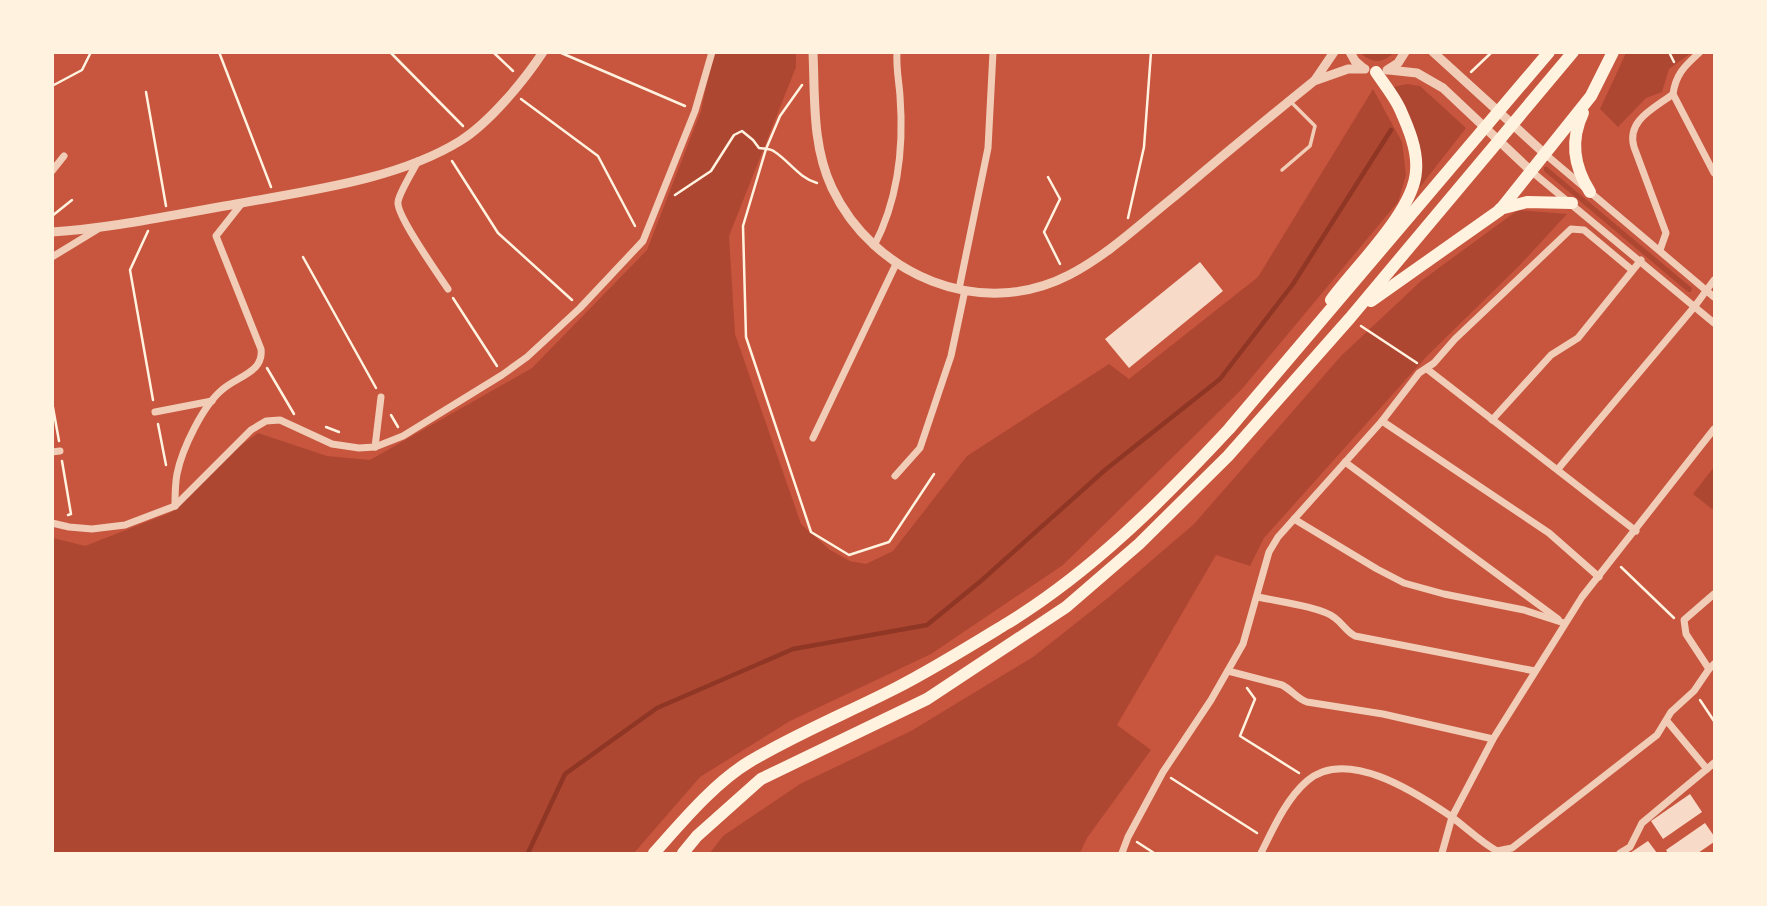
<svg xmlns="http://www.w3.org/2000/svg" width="1767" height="906" viewBox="0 0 1767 906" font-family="Karla,sans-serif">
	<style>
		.green { fill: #ae4732 }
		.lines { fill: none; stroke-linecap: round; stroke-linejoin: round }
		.stream { stroke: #8f3625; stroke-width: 4.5 }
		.building { fill: #f7dbc8 }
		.path { stroke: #fff3e0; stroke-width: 2.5 }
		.service { stroke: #f1ccb7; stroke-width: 3.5 }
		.minor { stroke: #f1ccb7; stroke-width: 7 }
		.tertiary { stroke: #f1ccb7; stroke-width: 9 }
		.primary { stroke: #fff3e0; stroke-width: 12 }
	</style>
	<rect width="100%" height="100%" fill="#c8553d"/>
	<g class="green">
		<polygon points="713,53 796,53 796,67 729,236 735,334 801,524 830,550 850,561 866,564 893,551 967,456 1109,364 1129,379 1258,277 1373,89 1402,142 1406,175 1398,202 1242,389 1063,565 931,654 790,721 700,777 634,853 53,853 53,538 85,546 172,512 237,448 258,433 327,456 370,460 532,368 647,250 701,111"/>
		<path d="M1361,53H1393C1383,64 1370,63 1361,53Z"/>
		<polygon points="1626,53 1691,53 1669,69 1662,92 1646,98 1618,127 1600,109"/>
		<path d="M1407,84L1420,86L1466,128L1420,187C1420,146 1416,121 1393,87Z"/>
		<polygon points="1544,167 1547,167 1692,288 1691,292 1688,292 1544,171"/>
		<polygon points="1518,210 1567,214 1520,265 1427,356 1264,538 1250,566 1216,555 1117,725 1151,750 1087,838 1080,853 710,853 723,836 800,784 911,731 1033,657 1109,597 1194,524 1341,356 1421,281"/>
		<polygon points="1714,467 1714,508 1712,509 1693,494"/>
	</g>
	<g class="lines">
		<polyline class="stream" points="528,853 565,774 657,708 793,649 927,625 982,580 1105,470 1220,379 1293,284 1391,130"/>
	</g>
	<g class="building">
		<polygon points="1200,262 1223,291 1129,368 1105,339"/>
		<polygon points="1690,794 1702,812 1663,839 1651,821"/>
		<polygon points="1705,823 1714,836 1714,842 1698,853 1668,853 1666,850"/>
		<polygon points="1648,841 1657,853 1630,853"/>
	</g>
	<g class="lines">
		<g class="path">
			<polyline points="219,52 271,187"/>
			<polyline points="390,52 463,126"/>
			<polyline points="493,52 513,71"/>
			<polyline points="559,52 685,106"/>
			<polyline points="1669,52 1674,62"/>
			<polyline points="1471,72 1492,52"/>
			<polyline points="802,85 780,116 766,149 743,226 746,337 811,532 849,555 889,542 934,474"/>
			<polyline points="52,86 82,70 91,52"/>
			<polyline points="146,92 166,206"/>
			<polyline points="521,99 598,156 635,226"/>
			<polyline points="452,161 498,233 572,300"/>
			<polyline points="1048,177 1060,199 1044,232 1060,264"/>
			<path d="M675,195L711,171L734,135L742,131L753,140L759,148C764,149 770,148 775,152C789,161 799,178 817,183"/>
			<polyline points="52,216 72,200"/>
			<polyline points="1128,218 1144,147 1151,52"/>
			<polyline points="148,231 130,270 153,400"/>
			<polyline points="303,257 376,388"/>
			<polyline points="453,298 497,366"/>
			<polyline points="1361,326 1417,363"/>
			<polyline points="267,368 294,414"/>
			<polyline points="52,402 59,441"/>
			<polyline points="391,415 398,427"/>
			<polyline points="158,424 166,465"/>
			<polyline points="326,427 339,432"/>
			<polyline points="62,461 71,514 68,515"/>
			<polyline points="1621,567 1674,618"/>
			<polyline points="1247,688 1255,699 1240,736 1299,773"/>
			<polyline points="1700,700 1714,721"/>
			<polyline points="1171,778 1257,833"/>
			<polyline points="1137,842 1154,853"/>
		</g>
		<polyline class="service" points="1282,170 1310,146 1315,126 1291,102"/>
		<g class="minor">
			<polyline points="1673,94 1714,173"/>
			<polyline points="1545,154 1714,297"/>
			<path d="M418,161C413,171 399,193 398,202C396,215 438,274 448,289"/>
			<polyline points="52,171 64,156"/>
			<polyline points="1531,171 1714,323"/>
			<path d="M874,246C898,200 904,148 900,96C899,81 896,69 897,52"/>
			<path d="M1660,250L1666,233L1634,147C1626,120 1655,108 1673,94C1676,73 1685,66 1700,52"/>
			<polyline points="52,257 98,229"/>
			<polyline points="959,289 988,148 993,52"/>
			<polyline points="1427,369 1636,531"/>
			<polyline points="155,412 212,401"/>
			<polyline points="1492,420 1551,355 1578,338 1641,260"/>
			<polyline points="1382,421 1549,533 1599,577"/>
			<polyline points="813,438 896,264"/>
			<polyline points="375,447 381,397"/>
			<polyline points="52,452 60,451"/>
			<polyline points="1345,462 1558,619"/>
			<polyline points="1558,469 1695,306 1714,280"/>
			<polyline points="895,476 920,448 951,356 965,290"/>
			<path d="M175,506C175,496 175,484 177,474C182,449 203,405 223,389C238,376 264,372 261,349L216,236L242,203"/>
			<polyline points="1294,519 1377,569 1404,583 1444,594 1524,610 1564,623"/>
			<polyline points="52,523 69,527 92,529 125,525 175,506 251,430 266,421 280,420 332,444 359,448 375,447 403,436 502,375 527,357 580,308 643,241 695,111 712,52"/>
			<path d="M1258,597C1275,601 1322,607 1335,618C1343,624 1346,631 1355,636L1535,671"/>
			<polyline points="1709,669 1686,634 1684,620 1714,594"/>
			<path d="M1228,671L1282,685C1292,690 1296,698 1307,702L1383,714L1493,739"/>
			<polyline points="1667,721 1707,769"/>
			<polyline points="1122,853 1128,837 1163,772 1211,700 1243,644 1269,552 1278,537 1382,421 1419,373 1434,363 1455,339 1571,229 1584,230 1632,270"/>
			<path d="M1261,853C1273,829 1286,799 1307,781C1346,747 1415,792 1449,815C1466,827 1479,841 1497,851L1512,848L1657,735L1671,712L1694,691L1709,669L1714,664"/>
			<polyline points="1442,853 1452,817 1493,739 1582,597 1714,429"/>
			<polyline points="1620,853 1630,847 1642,823 1714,763"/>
		</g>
		<g class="tertiary">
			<path d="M813,52C815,98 812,146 832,188C873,275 980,321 1069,275C1108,255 1141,223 1175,196C1221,157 1267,119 1314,81L1348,69H1365"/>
			<polyline points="1350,52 1355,61 1363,68"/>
			<polyline points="1433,52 1545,154"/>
			<polyline points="1387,70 1398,63 1405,52"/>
			<polyline points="1389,70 1417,73 1443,88 1531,171"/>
			<polyline points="1315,80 1334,52"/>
			<path d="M52,232C112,228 172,215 231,205C304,191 395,181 460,141C489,123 524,81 543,52"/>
		</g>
		<g class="primary">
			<path d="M1583,113C1570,140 1574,167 1590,192"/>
			<polyline points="1500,209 1527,202 1572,203"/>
			<path d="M1331,300C1355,267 1414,211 1416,171C1418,150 1408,127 1400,109C1394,96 1384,84 1376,72"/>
			<polyline points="1371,301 1500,210 1591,96 1613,52"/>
			<path d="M654,853C681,823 714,783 749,762C796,734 847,713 896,688C933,669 970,646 1006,624C1090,573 1162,501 1229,429L1549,52"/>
			<polyline points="683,853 697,836 761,779 927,699 1066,607 1139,544 1228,456 1350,318 1573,52"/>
		</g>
	</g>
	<rect width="1767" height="906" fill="none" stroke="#fff3e0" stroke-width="108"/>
</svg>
